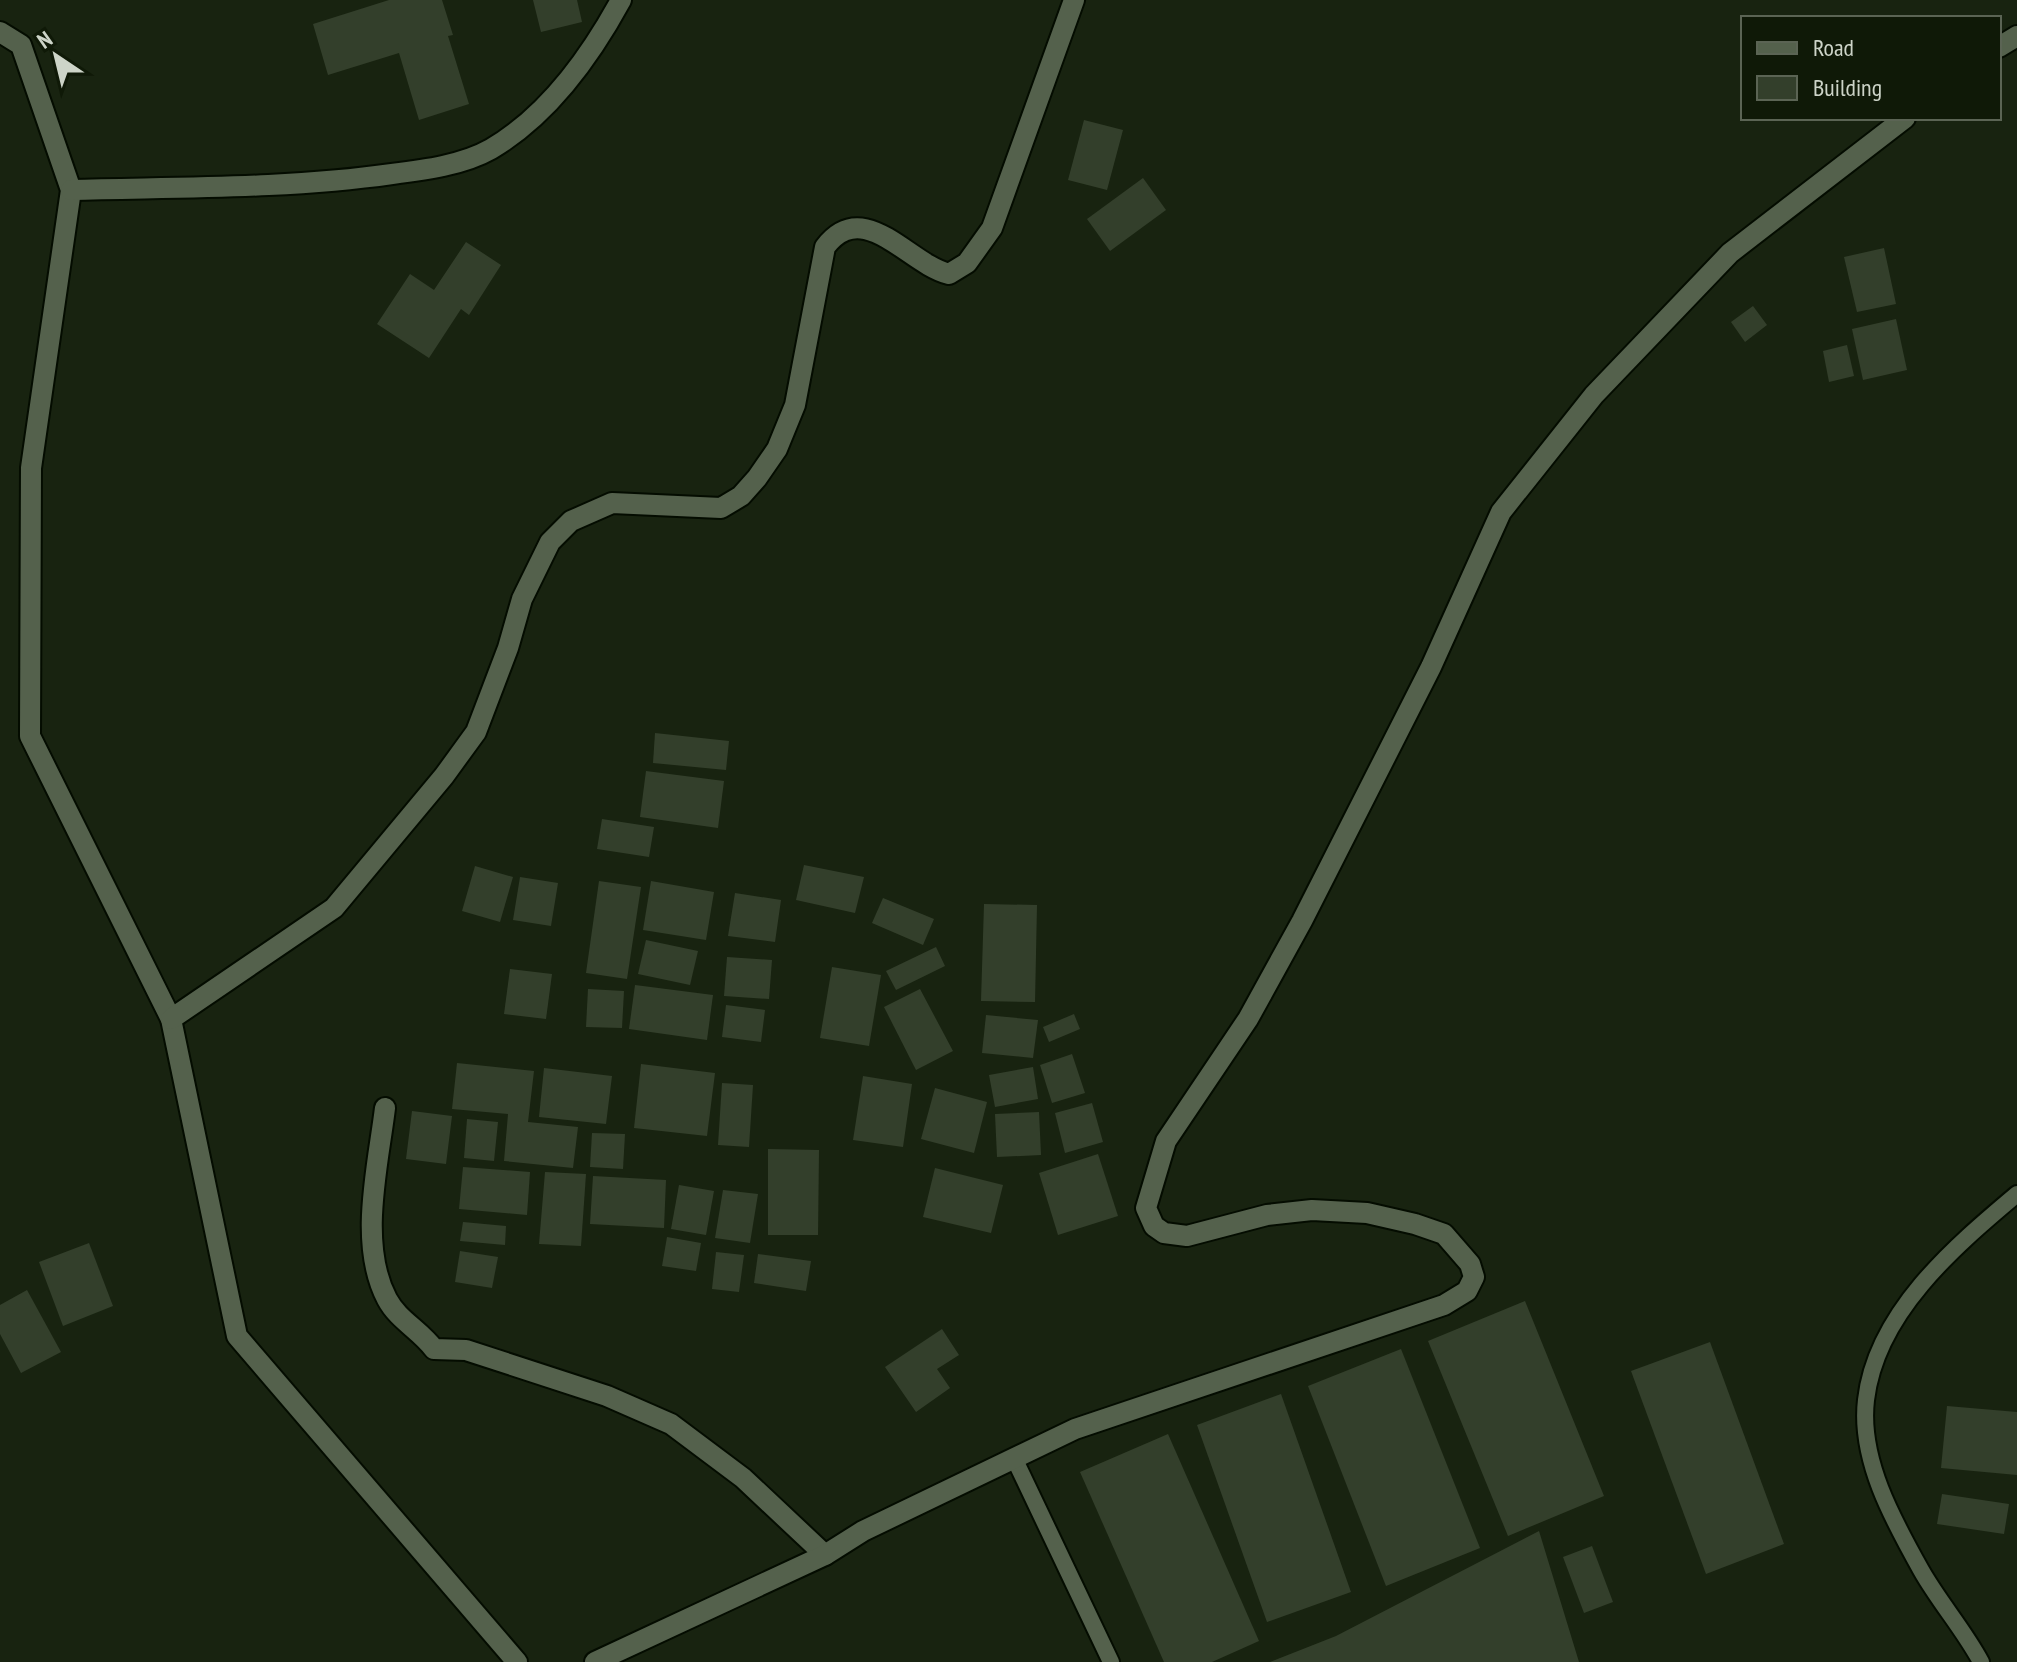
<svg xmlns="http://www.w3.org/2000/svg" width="2017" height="1662" viewBox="0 0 2017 1662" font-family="'PT Sans Narrow',sans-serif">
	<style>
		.building { fill: #333f2b }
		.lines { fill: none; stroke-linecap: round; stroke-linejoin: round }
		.lane-casing { stroke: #040c00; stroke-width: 20 }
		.street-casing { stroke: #040c00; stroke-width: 24 }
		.lane { stroke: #54614c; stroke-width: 16 }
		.street { stroke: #54614c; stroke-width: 20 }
	</style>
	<rect width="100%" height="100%" fill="#182310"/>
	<g class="building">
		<polygon points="389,0 442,0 453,35 448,36 469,104 419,120 399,53 328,75 313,24"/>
		<polygon points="533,0 577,0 582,22 541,32"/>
		<polygon points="1084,120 1123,130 1107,190 1068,180"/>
		<polygon points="1143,178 1166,210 1110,251 1087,219"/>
		<polygon points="466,242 501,265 469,315 461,309 429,358 377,324 410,274 434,290"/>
		<polygon points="1884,248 1896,304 1857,312 1844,257"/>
		<polygon points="1753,306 1767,325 1745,342 1731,322"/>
		<polygon points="1896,319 1907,370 1863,380 1852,329"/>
		<polygon points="1847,345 1854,376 1829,382 1823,351"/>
		<polygon points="655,733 729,741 726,770 653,763"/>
		<polygon points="646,771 724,781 718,828 640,817"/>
		<polygon points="602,819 654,827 649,857 597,849"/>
		<polygon points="804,865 864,877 855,913 796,900"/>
		<polygon points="475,866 513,877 500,922 462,911"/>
		<polygon points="520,877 558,883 551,926 513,920"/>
		<polygon points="599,881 641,887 627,979 586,973"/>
		<polygon points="651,881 714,892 706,940 643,930"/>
		<polygon points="735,893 781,900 775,942 728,936"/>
		<polygon points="883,898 934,919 923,945 872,923"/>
		<polygon points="984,904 1037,905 1035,1002 981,1001"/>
		<polygon points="646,940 698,951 690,985 638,974"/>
		<polygon points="936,947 945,966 896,990 886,971"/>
		<polygon points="727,957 772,960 769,999 724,996"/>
		<polygon points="832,967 881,975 869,1046 820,1038"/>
		<polygon points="510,969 552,974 546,1019 504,1014"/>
		<polygon points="635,985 713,995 707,1040 629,1029"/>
		<polygon points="588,989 624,991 622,1028 586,1027"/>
		<polygon points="920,989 953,1051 916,1070 884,1007"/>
		<polygon points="726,1005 765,1010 761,1042 722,1037"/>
		<polygon points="1074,1014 1080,1029 1049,1042 1043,1027"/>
		<polygon points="986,1015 1038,1020 1033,1058 982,1053"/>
		<polygon points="1072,1054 1085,1093 1052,1103 1040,1065"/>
		<polygon points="457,1063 534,1071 528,1122 578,1127 573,1168 504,1161 508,1114 452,1109"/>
		<polygon points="641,1064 715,1073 707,1136 634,1128"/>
		<polygon points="1033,1067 1038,1099 995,1107 989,1075"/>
		<polygon points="544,1068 612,1076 606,1124 539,1117"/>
		<polygon points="863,1076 912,1084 903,1147 853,1140"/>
		<polygon points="722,1083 753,1085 749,1147 718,1145"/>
		<polygon points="935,1088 987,1102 974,1153 921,1139"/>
		<polygon points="1092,1103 1103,1142 1065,1153 1055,1113"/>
		<polygon points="412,1111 452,1116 446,1164 406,1159"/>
		<polygon points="1039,1112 1041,1155 997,1157 995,1114"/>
		<polygon points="467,1119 498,1122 494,1161 464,1158"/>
		<polygon points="592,1133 625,1134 623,1169 590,1167"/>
		<polygon points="768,1149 819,1150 818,1235 768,1235"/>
		<polygon points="1098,1154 1118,1216 1058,1235 1039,1173"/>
		<polygon points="463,1167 530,1172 527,1215 459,1209"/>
		<polygon points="935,1168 1003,1185 991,1233 923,1217"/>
		<polygon points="545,1172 586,1174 581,1246 539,1244"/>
		<polygon points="593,1176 666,1180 664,1228 590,1224"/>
		<polygon points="679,1185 714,1191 706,1235 671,1229"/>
		<polygon points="723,1190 758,1194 750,1243 715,1238"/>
		<polygon points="463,1222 506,1226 505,1245 460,1241"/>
		<polygon points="667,1237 701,1243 696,1271 662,1266"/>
		<polygon points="89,1243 113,1306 63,1326 39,1262"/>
		<polygon points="460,1251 498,1257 492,1288 455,1282"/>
		<polygon points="716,1252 744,1255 739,1292 712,1289"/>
		<polygon points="758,1254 811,1261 806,1291 754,1283"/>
		<polygon points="27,1290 61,1352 21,1373 0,1334 0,1305"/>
		<polygon points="1525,1301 1604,1496 1508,1536 1428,1341"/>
		<polygon points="942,1329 959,1355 937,1369 950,1388 916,1412 885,1367"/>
		<polygon points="1710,1342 1784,1544 1706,1574 1631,1371"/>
		<polygon points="1401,1349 1480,1548 1386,1586 1308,1386"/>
		<polygon points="1281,1394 1351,1592 1267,1622 1197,1425"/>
		<polygon points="1947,1406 2017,1412 2017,1475 1941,1468"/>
		<polygon points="1168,1434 1259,1641 1212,1662 1164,1662 1080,1472"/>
		<polygon points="1942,1494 2009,1504 2004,1534 1937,1524"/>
		<polygon points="1539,1531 1579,1662 1270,1662 1336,1636"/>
		<polygon points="1592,1546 1613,1602 1584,1613 1563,1557"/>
	</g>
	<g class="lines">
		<defs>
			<g id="lane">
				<polyline points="1014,1458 1111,1662"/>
				<path d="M1981,1662C1964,1630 1939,1602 1921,1570C1893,1520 1859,1459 1866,1400C1876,1313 1954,1247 2017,1194"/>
			</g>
			<g id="street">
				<polyline points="0,32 21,45 71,190 31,468 30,736 171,1019 237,1336 517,1662"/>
				<polyline points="1999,47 2017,36"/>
				<path d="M71,190C178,187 286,189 392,174C424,170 463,165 491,149C549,115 590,57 621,0"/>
				<path d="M171,1019L334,908L444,776L476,732L508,648L522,599L550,542L571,521L612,503L721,508L741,496L757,478L777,449L795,405L825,247C864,196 908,264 949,274L967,263L992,228L1074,0"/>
				<path d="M385,1108C378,1166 358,1244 387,1299C398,1320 420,1330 434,1349L466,1350L607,1396L671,1424L743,1478L825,1555"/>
				<polyline points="595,1662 825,1555 863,1531 1075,1429 1444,1305 1467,1291 1474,1277 1470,1264 1444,1234 1415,1224 1367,1213 1312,1210 1267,1215 1187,1236 1164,1233 1154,1226 1146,1208 1166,1141 1248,1019 1302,921 1431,667 1501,512 1594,395 1730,253 1905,118"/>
			</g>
		</defs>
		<use href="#lane" class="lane-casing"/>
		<use href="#street" class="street-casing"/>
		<use href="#lane" class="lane"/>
		<use href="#street" class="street"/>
	</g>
	<rect x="1741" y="16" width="260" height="104" fill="#0f1907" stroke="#5b6454" stroke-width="2"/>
	<rect x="1757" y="42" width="40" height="12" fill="#54614c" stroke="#5b6454" stroke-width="2"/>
	<text x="1813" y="56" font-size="24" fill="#cdd4c8">Road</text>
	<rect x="1757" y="76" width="40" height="24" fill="#333f2b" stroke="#5b6454" stroke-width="2"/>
	<text x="1813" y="96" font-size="24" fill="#cdd4c8">Building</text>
	<g transform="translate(56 56) rotate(325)" stroke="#0f1907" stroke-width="6" paint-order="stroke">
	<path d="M0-6L14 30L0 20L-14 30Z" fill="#cdd4c8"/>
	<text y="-12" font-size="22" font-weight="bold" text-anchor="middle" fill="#cdd4c8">N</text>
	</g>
</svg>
